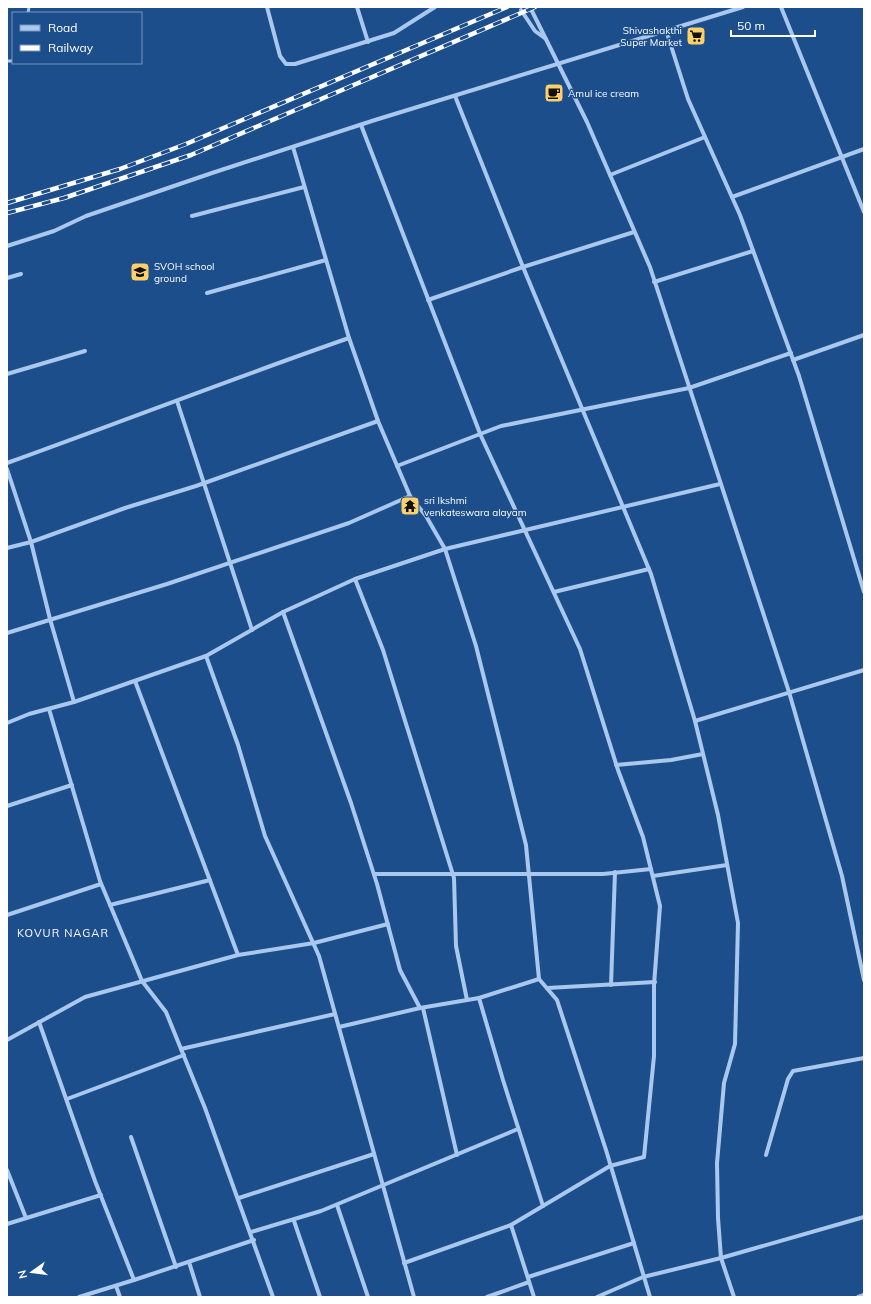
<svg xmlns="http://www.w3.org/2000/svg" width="871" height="1304" viewBox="0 0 871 1304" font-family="Mulish,sans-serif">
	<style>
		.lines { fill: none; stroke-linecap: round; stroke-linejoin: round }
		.lane { stroke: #aac8ed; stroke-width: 3 }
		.street { stroke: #aac8ed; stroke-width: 4 }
		.rail-casing { stroke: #fff; stroke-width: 4.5 }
		.rail { stroke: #1d4e8c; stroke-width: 3; stroke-dasharray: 9; stroke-linecap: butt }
		.labels { text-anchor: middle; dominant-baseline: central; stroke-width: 3; stroke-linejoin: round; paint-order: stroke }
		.poi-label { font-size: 10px; fill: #fff; stroke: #1d4e8c; text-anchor: start }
		.neighbourhood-label { font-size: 11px; letter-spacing: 1px; fill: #fff; stroke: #1d4e8c }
	</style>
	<rect width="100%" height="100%" fill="#1d4e8c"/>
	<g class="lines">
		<g class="lane">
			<polyline points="28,13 29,7"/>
			<polyline points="7,61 13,61"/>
		</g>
		<g class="street">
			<polyline points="267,7 280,56 286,64 295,64 394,33 435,7"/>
			<polyline points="357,7 368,42"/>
			<polyline points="530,7 587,122 650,267 789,692 842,876 864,980"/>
			<polyline points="781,7 864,212"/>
			<polyline points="521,10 535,31 546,39"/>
			<polyline points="666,30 688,99 740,215 799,376 864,592"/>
			<polyline points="455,96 523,267 651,574 695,721 718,815 738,923 735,1044 724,1083 717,1163 718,1218 721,1258 734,1297"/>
			<polyline points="361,125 481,436 580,649 618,770 643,837 660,906 654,985 654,1056 644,1157 610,1166 511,1225 534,1297"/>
			<polyline points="293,147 349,338 378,421 410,496 426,516 445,549 476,646 526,845 539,979 557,1000 606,1150 650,1297"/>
			<polyline points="610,175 705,137"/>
			<polyline points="732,197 864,149"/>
			<polyline points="192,216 304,187"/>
			<polyline points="7,246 54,231 86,216 212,173 375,120 743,7"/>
			<polyline points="7,278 21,274"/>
			<polyline points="654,282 753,251"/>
			<polyline points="207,293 326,260"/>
			<polyline points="428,300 523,267 634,232"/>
			<polyline points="793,360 864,335"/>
			<polyline points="7,374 85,351"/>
			<polyline points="177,401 252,630"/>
			<path d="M7,463C121,422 234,378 349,338"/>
			<polyline points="397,466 501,426 689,388 791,353"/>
			<polyline points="7,469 31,542 50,619 74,702"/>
			<polyline points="7,548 31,542 125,508 196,486 378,421"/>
			<polyline points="355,579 383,650 454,878 456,946 467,1000"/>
			<polyline points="554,592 649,569"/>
			<polyline points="283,612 351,803 377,884 400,970 420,1008"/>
			<polyline points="7,633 167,584 349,523 410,496"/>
			<polyline points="206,656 238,745 265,836 319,956 414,1297"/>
			<polyline points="49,709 100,881 142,981 166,1012 205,1108 273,1297"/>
			<polyline points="695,721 864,670"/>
			<polyline points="7,723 29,714 74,702 206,656 283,612 355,579 445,549 720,484"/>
			<polyline points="616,765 671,760 703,754"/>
			<polyline points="7,806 72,785"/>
			<polyline points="374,874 603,874 651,869"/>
			<polyline points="653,876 727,865"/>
			<polyline points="110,905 210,880"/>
			<polyline points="7,915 101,884"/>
			<polyline points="238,955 314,943 388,924"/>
			<polyline points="539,979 479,998 503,1080 543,1206"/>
			<polyline points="611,985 615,872"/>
			<polyline points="547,988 655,982"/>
			<polyline points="423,1008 457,1155"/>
			<polyline points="39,1022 95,1181 134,1280 79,1297"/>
			<polyline points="339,1027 420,1008 479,998"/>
			<polyline points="7,1040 85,997 238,955 135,681"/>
			<polyline points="181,1049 335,1014"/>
			<polyline points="67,1099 184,1055"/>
			<polyline points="131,1137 176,1267"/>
			<polyline points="766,1155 788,1079 793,1071 864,1058"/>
			<polyline points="7,1170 26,1218"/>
			<polyline points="239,1198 374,1154"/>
			<polyline points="337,1205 368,1297"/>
			<polyline points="294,1221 320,1297"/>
			<polyline points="7,1224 101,1195"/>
			<polyline points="251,1232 321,1211 518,1129"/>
			<polyline points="189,1262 200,1297"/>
			<polyline points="404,1263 511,1225"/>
			<polyline points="528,1277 634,1243"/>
			<polyline points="134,1280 254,1240"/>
			<polyline points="116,1286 120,1297"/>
			<polyline points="487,1297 529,1282"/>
			<polyline points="597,1297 643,1277 721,1258 864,1217"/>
			<polyline points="858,1297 864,1295"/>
		</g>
		<defs>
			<g id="rail">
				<polyline points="7,203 120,169 186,144 507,7"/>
				<polyline points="7,213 64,198 191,155 535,7"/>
			</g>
		</defs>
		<use href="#rail" class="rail-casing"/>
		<use href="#rail" class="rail"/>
	</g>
	<defs>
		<symbol id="supermarket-square" viewBox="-11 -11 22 22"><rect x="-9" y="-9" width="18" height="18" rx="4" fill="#fcd169" stroke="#1d4e8c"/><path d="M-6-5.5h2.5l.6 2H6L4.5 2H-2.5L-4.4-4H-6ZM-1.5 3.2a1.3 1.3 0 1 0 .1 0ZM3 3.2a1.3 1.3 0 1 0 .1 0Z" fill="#111"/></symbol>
		<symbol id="cafe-square" viewBox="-11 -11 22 22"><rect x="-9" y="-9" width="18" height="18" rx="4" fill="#fcd169" stroke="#1d4e8c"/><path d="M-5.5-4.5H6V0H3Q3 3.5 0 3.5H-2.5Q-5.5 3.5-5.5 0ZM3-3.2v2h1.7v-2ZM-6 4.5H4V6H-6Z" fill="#111"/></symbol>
		<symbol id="school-square" viewBox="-11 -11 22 22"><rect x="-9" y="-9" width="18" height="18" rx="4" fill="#fcd169" stroke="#1d4e8c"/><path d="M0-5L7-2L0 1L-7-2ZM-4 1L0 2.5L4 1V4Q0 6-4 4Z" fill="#111"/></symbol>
		<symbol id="temple-square" viewBox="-11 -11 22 22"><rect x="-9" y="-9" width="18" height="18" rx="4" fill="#fcd169" stroke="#1d4e8c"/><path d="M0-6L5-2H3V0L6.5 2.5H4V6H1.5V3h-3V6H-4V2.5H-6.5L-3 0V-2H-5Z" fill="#111"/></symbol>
	</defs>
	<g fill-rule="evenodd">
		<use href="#supermarket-square" x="685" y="25" width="22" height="22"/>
		<use href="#cafe-square" x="543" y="82" width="22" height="22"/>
		<use href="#school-square" x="129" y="261" width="22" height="22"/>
		<use href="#temple-square" x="399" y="495" width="22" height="22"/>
	</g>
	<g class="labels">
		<g class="poi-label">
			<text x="682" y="30" text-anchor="end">Shivashakthi<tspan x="682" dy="12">Super Market</tspan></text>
			<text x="568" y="93">Amul ice cream</text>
			<text x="154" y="266">SVOH school<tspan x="154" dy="12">ground</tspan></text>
			<text x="424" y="500">sri lkshmi<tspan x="424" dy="12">venkateswara alayam</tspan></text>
		</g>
		<g class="neighbourhood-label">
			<text x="63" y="933">KOVUR NAGAR</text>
		</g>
	</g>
	<rect width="871" height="1304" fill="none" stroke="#ffffff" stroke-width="16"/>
	<rect x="12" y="12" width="130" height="52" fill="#1d4e8c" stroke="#7795ba"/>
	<rect x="20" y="25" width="20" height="6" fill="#aac8ed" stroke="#7795ba"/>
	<text x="48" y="32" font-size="12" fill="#ffffff">Road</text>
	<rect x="20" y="45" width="20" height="6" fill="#ffffff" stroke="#7795ba"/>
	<text x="48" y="52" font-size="12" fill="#ffffff">Railway</text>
	<g transform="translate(32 1272) rotate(256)" stroke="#1d4e8c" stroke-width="3" paint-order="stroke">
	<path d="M0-3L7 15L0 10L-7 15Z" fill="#ffffff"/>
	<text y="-6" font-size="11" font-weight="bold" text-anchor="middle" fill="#ffffff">N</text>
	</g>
	<path d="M731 30v6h84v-6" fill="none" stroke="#ffffff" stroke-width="2"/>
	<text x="737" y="30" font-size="12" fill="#ffffff" stroke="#1d4e8c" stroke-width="3" paint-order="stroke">50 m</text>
</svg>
